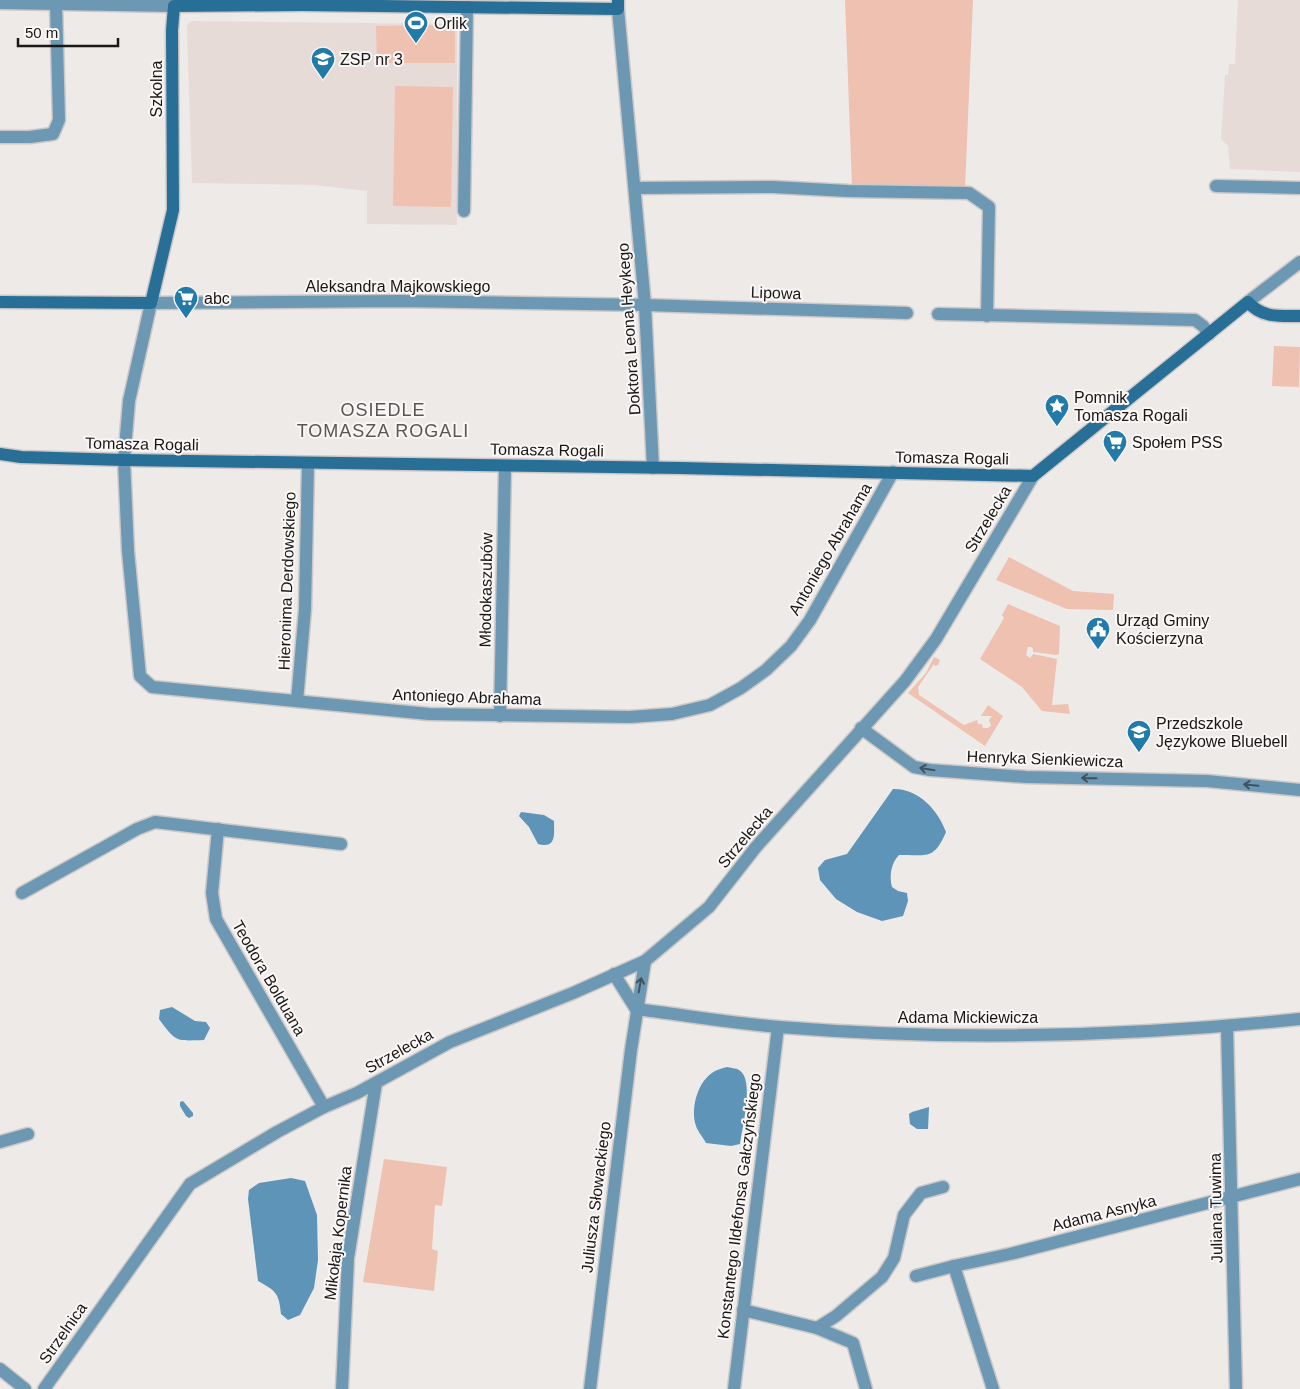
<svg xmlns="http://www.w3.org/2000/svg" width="1300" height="1389" viewBox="0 0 1300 1389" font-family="Arial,sans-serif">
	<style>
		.built { fill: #e7dbd7 }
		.green { fill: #efc1b1 }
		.water { fill: #5d94b7 }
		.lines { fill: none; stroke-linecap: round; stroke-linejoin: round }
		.street-casing { stroke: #cbc8c7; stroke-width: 15 }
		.secondary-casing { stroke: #cbc8c7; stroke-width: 15 }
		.street { stroke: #6d98b4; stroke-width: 12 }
		.secondary { stroke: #286f97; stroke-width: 12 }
		.oneway { stroke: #3f525e }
		.labels { text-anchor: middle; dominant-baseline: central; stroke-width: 4; stroke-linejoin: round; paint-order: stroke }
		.poi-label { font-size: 16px; fill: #191817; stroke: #faf7f6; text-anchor: start }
		.street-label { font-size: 16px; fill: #191817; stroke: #faf7f6 }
		.neighbourhood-label { font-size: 18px; letter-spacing: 1px; fill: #595655; stroke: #faf7f6 }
	</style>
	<rect width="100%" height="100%" fill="#edeae8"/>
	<g class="built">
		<polygon points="1238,0 1300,0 1300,172 1230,169 1228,146 1221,139 1225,75 1228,75 1229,64 1235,64"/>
		<polygon points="192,21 457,24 457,225 367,224 367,191 314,185 192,183 187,26 189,23"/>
	</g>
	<g class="green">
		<polygon points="845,0 973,0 965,188 852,186"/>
		<polygon points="455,25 455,63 377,63 376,26"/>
		<polygon points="395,86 453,87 451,207 393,206"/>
		<polygon points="1274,346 1300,347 1299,387 1272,386"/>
		<polygon points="1009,557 1073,591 1114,594 1113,610 1067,609 996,580"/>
		<polygon points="1008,604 1060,626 1059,654 1056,655 1033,652 1033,649 1031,647 1028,647 1026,655 1030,658 1033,654 1057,659 1052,705 1068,704 1070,714 1042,711 1022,687 980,659 1004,618 1002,615"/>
		<polygon points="934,657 940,660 938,665 935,666 934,664 918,687 919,695 964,725 977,720 978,724 982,724 983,728 988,728 991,726 989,720 992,716 981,716 988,705 1003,716 985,746 908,693 926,673"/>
		<polygon points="384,1159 447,1167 442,1206 435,1205 432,1249 438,1251 434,1291 363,1282"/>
	</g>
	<g class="water">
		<path d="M893,789C918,788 938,810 946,832C933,862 926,854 899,855C891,863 889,876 892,887L898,891L907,893L908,901L903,916L882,921L857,912L836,899L820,880L818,868L825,860L847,854Z"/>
		<path d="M521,812L544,815L554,821C554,834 557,849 538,844L529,827L519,816Z"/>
		<path d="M172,1007L195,1021L206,1022L210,1028L204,1040C175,1041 176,1042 159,1019L160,1010Z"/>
		<path d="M727,1067C730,1068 736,1068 739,1070C755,1079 742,1128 740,1144L731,1146L706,1143C703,1137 698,1132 696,1126C690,1108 698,1080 715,1071C719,1069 723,1068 727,1067Z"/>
		<polygon points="183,1101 193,1113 193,1116 189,1118 186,1116 180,1106 180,1102"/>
		<polygon points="929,1107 928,1129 917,1129 910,1124 909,1114 912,1112"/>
		<path d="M291,1178L305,1181L317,1215L318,1260L314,1288L300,1315L288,1320L281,1314C279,1293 276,1291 258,1281L248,1199L249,1190L259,1183Z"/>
	</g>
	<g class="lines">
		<defs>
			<g id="street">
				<polyline points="0,3 174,6"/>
				<polyline points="618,9 645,305 653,468"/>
				<polyline points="0,137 30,137 53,134 59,120 56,4"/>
				<polyline points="1216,186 1300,188"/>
				<polyline points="635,188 773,187 848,191 969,193 989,207 987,316"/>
				<polyline points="464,211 467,7"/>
				<polyline points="1248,302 1300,262"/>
				<polyline points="938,314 1195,320 1203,326 1209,334"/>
				<polyline points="893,472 810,620 791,646 766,670 741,688 710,705 672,714 630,717 429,714 152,687 140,676 128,551 124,460 129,401 151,303 400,301 645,305 907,313"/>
				<polyline points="297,701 305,609 308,463"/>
				<polyline points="500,716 505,466"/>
				<polyline points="861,728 914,767 930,770 1026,777 1207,781 1300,790"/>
				<polyline points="218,829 212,893 216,919 324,1107"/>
				<polyline points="22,893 137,829 155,822 341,844"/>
				<polyline points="614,974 636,1009"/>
				<path d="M636,1009C684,1015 731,1023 779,1027C952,1041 1128,1037 1300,1019"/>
				<polyline points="1227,1027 1236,1389"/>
				<polyline points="0,1142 28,1134"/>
				<polyline points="954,1266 993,1389"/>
				<polyline points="916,1276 954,1266 1010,1254 1300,1179"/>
				<polyline points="743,1310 817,1328 853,1343 866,1389"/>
				<polyline points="817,1328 836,1316 882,1277 894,1258 904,1215 921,1193 943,1187"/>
				<polyline points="0,1369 25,1389"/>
				<polyline points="44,1389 190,1184 277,1132 324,1107 357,1093 450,1042 573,993 645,961 709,907 756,847 905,681 936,639 1033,476"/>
				<polyline points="342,1389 348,1258 376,1083"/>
				<polyline points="590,1389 631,1050 645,961"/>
				<polyline points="734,1389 778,1027"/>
			</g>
			<g id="secondary">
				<polyline points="0,302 151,303 173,210 172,30 174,6 302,5 618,9 618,0"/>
				<path d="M0,454L21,457L124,460L680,468L1033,476L1248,302C1262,318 1279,316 1300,316"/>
			</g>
		</defs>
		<use href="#street" class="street-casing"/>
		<use href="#secondary" class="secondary-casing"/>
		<use href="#street" class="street"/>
		<use href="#secondary" class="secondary"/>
	</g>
	<defs><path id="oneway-shaft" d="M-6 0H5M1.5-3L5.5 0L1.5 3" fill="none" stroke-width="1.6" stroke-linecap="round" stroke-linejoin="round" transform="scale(1.25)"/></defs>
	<g class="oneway">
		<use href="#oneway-shaft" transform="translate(927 769) rotate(-171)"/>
		<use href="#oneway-shaft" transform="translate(1089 778) rotate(-179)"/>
		<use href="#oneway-shaft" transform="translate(1251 785) rotate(-175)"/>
		<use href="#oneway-shaft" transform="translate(640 985) rotate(-80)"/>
	</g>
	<defs>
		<symbol id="stadium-pin" viewBox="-11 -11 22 30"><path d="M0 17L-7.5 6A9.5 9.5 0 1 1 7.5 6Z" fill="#227aa9" stroke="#faf7f6"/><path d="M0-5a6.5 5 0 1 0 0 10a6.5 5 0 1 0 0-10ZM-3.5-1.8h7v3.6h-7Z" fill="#fff"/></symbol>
		<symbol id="school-pin" viewBox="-11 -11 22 30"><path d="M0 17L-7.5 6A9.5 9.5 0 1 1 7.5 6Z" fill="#227aa9" stroke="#faf7f6"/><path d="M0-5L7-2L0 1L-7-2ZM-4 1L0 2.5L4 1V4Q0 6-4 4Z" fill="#fff"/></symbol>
		<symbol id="supermarket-pin" viewBox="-11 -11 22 30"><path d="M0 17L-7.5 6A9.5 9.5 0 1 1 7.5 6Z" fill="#227aa9" stroke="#faf7f6"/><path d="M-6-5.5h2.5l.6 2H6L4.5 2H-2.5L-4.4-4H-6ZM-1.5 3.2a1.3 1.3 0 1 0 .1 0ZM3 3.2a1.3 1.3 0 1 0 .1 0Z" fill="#fff"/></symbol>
		<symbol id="sight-pin" viewBox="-11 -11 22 30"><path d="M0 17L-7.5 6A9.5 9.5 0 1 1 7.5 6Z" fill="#227aa9" stroke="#faf7f6"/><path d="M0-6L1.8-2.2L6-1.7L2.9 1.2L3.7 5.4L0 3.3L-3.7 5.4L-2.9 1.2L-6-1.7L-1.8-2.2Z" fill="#fff"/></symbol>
		<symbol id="civic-pin" viewBox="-11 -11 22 30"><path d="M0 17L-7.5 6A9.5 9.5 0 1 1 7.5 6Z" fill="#227aa9" stroke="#faf7f6"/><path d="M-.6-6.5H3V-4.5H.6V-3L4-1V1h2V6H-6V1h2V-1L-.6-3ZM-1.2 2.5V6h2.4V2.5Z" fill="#fff"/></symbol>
	</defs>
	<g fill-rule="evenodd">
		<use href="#stadium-pin" x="402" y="9" width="28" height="38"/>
		<use href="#school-pin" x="309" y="45" width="28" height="38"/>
		<use href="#supermarket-pin" x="172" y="284" width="28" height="38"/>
		<use href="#sight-pin" x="1043" y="392" width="28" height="38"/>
		<use href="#supermarket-pin" x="1101" y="428" width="28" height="38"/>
		<use href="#civic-pin" x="1084" y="615" width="28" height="38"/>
		<use href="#school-pin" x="1125" y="718" width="28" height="38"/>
	</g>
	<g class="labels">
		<g class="poi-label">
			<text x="434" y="23">Orlik</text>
			<text x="340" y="59">ZSP nr 3</text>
			<text x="204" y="298">abc</text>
			<text x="1074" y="397">Pomnik<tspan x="1074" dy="18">Tomasza Rogali</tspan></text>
			<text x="1132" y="442">Społem PSS</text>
			<text x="1116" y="620">Urząd Gminy<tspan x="1116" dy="18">Kościerzyna</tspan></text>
			<text x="1156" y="723">Przedszkole<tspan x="1156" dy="18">Językowe Bluebell</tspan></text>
		</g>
		<g class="street-label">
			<text transform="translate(156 89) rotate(-90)">Szkolna</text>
			<text x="398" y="286">Aleksandra Majkowskiego</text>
			<text transform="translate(776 293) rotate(2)">Lipowa</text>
			<text transform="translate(629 329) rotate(-94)">Doktora Leona Heykego</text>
			<text transform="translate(142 444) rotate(1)">Tomasza Rogali</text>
			<text transform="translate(547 450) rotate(1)">Tomasza Rogali</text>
			<text transform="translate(952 458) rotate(1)">Tomasza Rogali</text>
			<text transform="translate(988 519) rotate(-59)">Strzelecka</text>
			<text transform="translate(830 549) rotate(-60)">Antoniego Abrahama</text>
			<text transform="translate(287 581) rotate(-88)">Hieronima Derdowskiego</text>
			<text transform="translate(486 590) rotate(-89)">Młodokaszubów</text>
			<text transform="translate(467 697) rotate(2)">Antoniego Abrahama</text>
			<text transform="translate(1045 759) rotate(2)">Henryka Sienkiewicza</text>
			<text transform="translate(745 837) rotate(-50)">Strzelecka</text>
			<text transform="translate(269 978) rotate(60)">Teodora Bolduana</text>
			<text x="968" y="1017">Adama Mickiewicza</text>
			<text transform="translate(399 1051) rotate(-29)">Strzelecka</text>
			<text transform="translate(596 1197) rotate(-83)">Juliusza Słowackiego</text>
			<text transform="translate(739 1206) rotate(-83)">Konstantego Ildefonsa Gałczyńskiego</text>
			<text transform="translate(1216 1208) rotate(-91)">Juliana Tuwima</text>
			<text transform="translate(1104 1213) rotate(-14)">Adama Asnyka</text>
			<text transform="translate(338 1233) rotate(-83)">Mikołaja Kopernika</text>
			<text transform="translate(63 1333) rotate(-55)">Strzelnica</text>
		</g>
		<g class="neighbourhood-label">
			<text x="383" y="410">OSIEDLE<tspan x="383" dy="21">TOMASZA ROGALI</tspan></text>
		</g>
	</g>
	<path d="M18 38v8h100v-8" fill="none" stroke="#191817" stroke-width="2.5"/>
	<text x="25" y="38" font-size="15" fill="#191817" stroke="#faf7f6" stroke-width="4" paint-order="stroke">50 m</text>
</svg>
